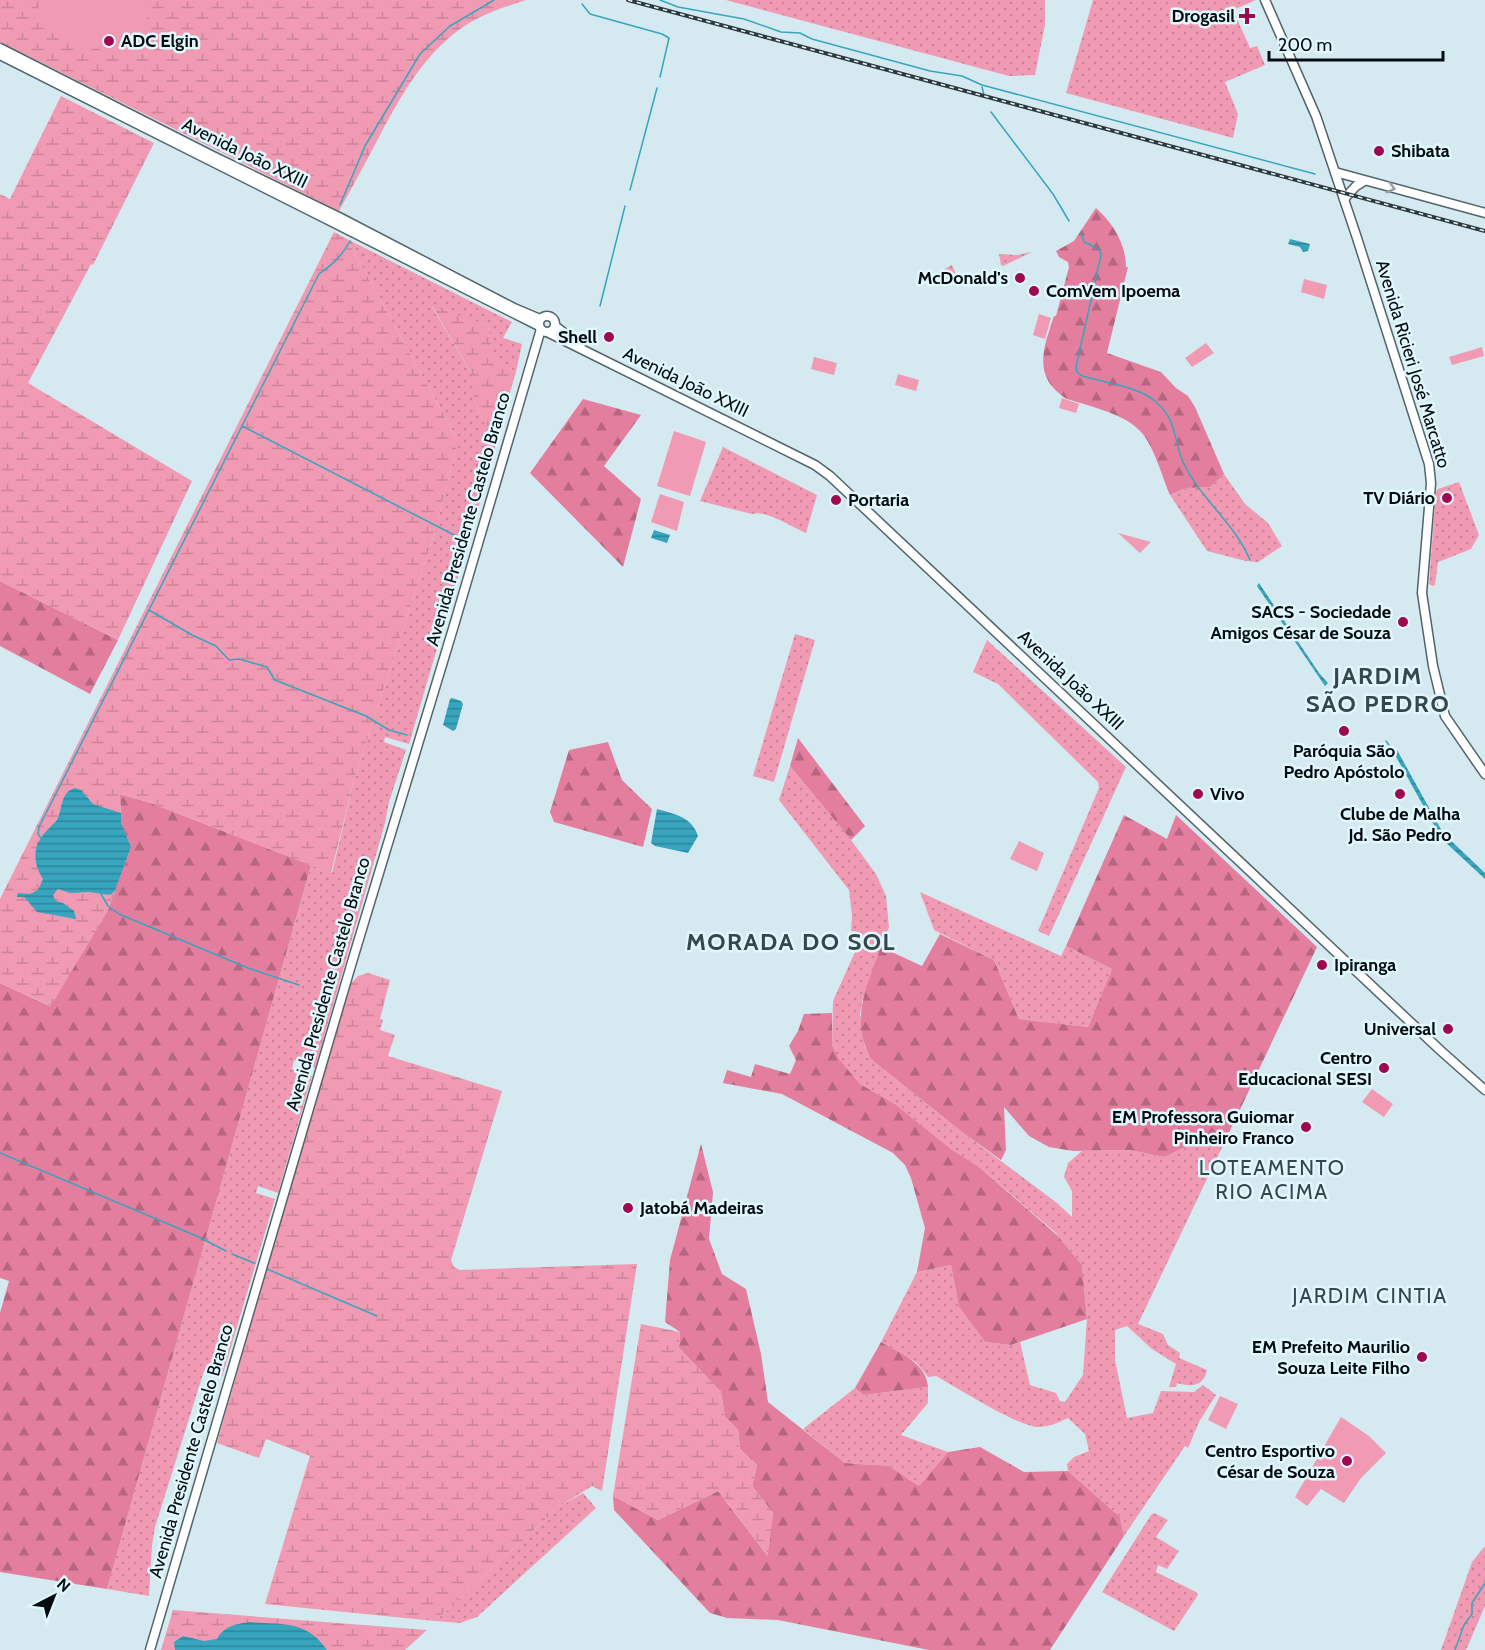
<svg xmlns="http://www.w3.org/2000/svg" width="1485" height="1650" viewBox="0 0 1485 1650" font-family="Cabin,sans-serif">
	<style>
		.grass { fill: url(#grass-dots) }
		.forest { fill: url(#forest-firs) }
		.wetland { fill: url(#wetland-marsh) }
		.park { fill: #f09ab3 }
		.water { fill: url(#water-rules) }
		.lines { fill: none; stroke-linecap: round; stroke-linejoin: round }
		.stream { stroke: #38a5bf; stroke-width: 1.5 }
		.secondary-casing { stroke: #51646a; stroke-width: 11 }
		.secondary { stroke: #fff; stroke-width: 8 }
		.rail-casing { stroke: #2f393d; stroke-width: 4 }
		.rail { stroke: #e1f7fe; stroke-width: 1.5; stroke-dasharray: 4.5; stroke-linecap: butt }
		.oneway { stroke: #9b9e9f }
		.poi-dot { fill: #9e0851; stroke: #e1f7fe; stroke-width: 2 }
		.labels { text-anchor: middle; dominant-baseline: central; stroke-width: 5; stroke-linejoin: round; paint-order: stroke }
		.poi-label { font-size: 18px; font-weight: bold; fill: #060d10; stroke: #e1f7fe; text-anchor: end }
		.street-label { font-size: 18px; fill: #060d10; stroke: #e1f7fe }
		.quarter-label { font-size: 21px; letter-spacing: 1.5px; fill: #35474c; stroke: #e1f7fe }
		.district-label { font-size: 24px; font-weight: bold; letter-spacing: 1.5px; fill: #35474c; stroke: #e1f7fe }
	</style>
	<defs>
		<pattern id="grass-dots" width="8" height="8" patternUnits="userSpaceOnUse" patternTransform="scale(1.5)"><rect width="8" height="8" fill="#f09ab3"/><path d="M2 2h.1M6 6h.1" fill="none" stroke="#cc8499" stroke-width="1.8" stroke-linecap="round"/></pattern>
		<pattern id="forest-firs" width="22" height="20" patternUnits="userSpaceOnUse" patternTransform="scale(1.5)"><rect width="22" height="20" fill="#e37e9e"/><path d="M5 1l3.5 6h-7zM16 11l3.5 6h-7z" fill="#b6667f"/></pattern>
		<pattern id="wetland-marsh" width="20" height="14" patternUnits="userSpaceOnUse" patternTransform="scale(1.5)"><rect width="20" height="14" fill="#f09ab3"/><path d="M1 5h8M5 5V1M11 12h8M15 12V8" fill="none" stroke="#cc8499"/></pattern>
		<pattern id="water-rules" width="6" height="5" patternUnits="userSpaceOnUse" patternTransform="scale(1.5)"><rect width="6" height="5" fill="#38a5bf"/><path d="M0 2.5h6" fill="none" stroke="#2d859a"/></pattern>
	</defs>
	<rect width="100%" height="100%" fill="#d4eaf0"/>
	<g class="grass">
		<polygon points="726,0 1045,0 1045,25 1035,75 1009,76"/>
		<polygon points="1093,0 1256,0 1233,10 1250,48 1257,46 1265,65 1225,82 1238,114 1233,138 1066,93"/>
		<path d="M347,239L512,322L503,338L522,344L516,372C490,357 493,354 488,326L432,307L474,378V400L483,421L497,436L493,457L409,744L385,737L384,742L406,750L389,802L385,823L315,1068L294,1060L292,1069L312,1076L278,1193L258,1186L256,1193L275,1199L222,1377L204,1371L155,1527L152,1545L149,1596L107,1589L311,865L332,873L354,780L436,528L458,441Z"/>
		<polygon points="1032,252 1003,266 1001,265 999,254 1017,255"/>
		<polygon points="952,265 957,277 956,278 930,281 930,277"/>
		<path d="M723,447L817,495L806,533C794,528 765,509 752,514L700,501Z"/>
		<polygon points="1224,474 1245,504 1268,523 1282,546 1258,562 1246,561 1207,551 1170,495 1186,488 1210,487"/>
		<polygon points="1459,482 1479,535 1471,549 1438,562 1435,585 1433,586 1429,584 1436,492 1438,489"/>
		<polygon points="795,634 815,640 774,782 753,776"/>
		<polygon points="987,640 1126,767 1049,936 1038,931 1099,788 1098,782 998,684 973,672"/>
		<path d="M790,766L851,840L876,874L886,896L889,927L862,1001L860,1015L865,1047L871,1059L962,1132L1057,1203L1072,1217V1191L1064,1177L1068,1163L1082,1151L1130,1150L1164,1157L1211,1135L1225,1141L1138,1324L1163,1334L1168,1345L1180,1353L1179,1358L1207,1370C1204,1387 1190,1387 1177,1383L1176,1387H1169L1176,1364L1152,1349L1127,1326L1115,1330V1360L1127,1418L1153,1413L1161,1391L1194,1392L1203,1385L1216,1395L1199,1422L1188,1448L1185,1446L1124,1536L1120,1517L1068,1471L1067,1464L1074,1457L1089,1451L1085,1434L1068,1418C1058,1423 1048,1427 1037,1427C1015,1425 958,1388 936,1376L928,1377L917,1363L881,1342L917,1272L951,1265L959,1307L985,1342L1011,1345L1020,1342L1030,1385L1056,1393L1060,1401L1065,1402L1083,1375L1087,1319L1082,1265L1055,1232L979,1167L951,1149L895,1104L860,1084L837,1058L832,1045L833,1001L855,952L856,939L853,937L855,932L851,931L852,916L849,890L779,800Z"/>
		<polygon points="920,892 1061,956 1066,946 1112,969 1088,1027 1019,1019 994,960 934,930"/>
		<polygon points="928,1387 928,1403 901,1435 948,1452 919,1486 889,1466 845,1463 803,1429 855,1388 864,1395"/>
		<polygon points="583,1493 596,1508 477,1617 460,1623 435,1621 560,1506"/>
		<polygon points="1154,1513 1168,1520 1156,1537 1179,1551 1167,1569 1158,1565 1156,1572 1196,1592 1198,1595 1174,1631 1102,1592 1151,1515"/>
		<polygon points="1485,1546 1485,1606 1466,1650 1441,1650 1472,1562"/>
	</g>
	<g class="forest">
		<path d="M1096,208C1113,223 1126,244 1126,267H1128L1107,353L1161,372L1176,388L1188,396L1195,407L1224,474L1210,487L1186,488L1170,495C1162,477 1154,445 1140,431C1125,414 1089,406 1067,399C1032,377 1043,349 1054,316H1056L1069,267L1068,262L1059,257L1056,251L1074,241Z"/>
		<polygon points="583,399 641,415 604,466 641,499 623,567 530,473"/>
		<polygon points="0,581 118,640 90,694 0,646"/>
		<polygon points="798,738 865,826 851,840 790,766"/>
		<polygon points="608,742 622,780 652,809 643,847 554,822 550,812 569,750"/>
		<polygon points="120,794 151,803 311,865 107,1589 0,1572 0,1313 9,1281 0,1278 0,983 50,1006 108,910 131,847 121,822"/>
		<path d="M1124,815L1167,839L1176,815L1317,947L1225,1141L1211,1135L1164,1157L1130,1150L1073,1151L1049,1147L1029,1136L1004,1107L1006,1150L1001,1160L962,1132L871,1059C849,1017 867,987 881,947L922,966L940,934L994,960L1019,1019L1088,1027L1112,969L1066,946Z"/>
		<polygon points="832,1013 832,1045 838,1058 860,1084 895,1104 951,1149 979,1167 1058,1236 1082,1265 1087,1319 1011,1345 985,1342 959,1307 951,1265 917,1272 925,1228 911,1178 905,1165 893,1153 782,1094 723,1083 727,1070 751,1077 755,1064 790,1074 796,1060 789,1046 798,1031 804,1014"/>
		<polygon points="701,1144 713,1192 709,1239 722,1274 746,1289 761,1354 768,1402 845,1463 889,1466 919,1486 948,1452 980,1447 1024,1472 1068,1471 1120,1517 1124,1536 1050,1650 929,1650 778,1620 727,1618 710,1613 614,1510 613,1496 658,1520 718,1491 767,1555 773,1513 752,1486 757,1465 740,1449 738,1430 725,1417 721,1392 679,1348 680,1332 665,1322 670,1260"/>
		<path d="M881,1342C899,1353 927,1363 928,1387L864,1395L855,1388Z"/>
	</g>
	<g class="wetland">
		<path d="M0,0H526C505,7 482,14 463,27C424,54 402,94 380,135C367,160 353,186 339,211L0,42Z"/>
		<polygon points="61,96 154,143 93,265 91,264 28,383 192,481 118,640 0,581 0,194 10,199"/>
		<polygon points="334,232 347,239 458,441 436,528 354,780 331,873 151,803 120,794 121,822 131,847 108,910 51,1006 0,983 0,899"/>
		<path d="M432,306L488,326C493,354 491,357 516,372L497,436L483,421L474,400V378Z"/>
		<polygon points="368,973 390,980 380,1019 383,1020 380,1030 395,1035 388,1056 502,1091 451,1260 454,1267 460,1270 637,1264 602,1491 592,1486 560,1506 435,1621 265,1604 310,1456 266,1439 259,1458 217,1443 347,988 358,976"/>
		<polygon points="641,1324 680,1332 679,1348 721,1392 725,1417 738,1430 740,1449 757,1465 752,1486 773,1513 768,1556 718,1491 658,1520 613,1496"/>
		<polygon points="173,1610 427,1630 405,1650 161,1650"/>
	</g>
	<g class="park">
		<polygon points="42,0 154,0 129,62 33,21"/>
		<polygon points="1304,279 1327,285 1324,299 1301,292"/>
		<polygon points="1039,314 1051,318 1045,339 1033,335"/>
		<polygon points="1206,343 1214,353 1192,367 1185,358"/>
		<polygon points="1482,347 1484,356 1452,365 1449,357"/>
		<polygon points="814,357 837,363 834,375 811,369"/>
		<polygon points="898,374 919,380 916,391 895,385"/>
		<polygon points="1062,398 1079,404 1076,413 1059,408"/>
		<polygon points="674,431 706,442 690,496 657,486"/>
		<polygon points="660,494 684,502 677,531 651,522"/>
		<polygon points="1118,533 1151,542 1140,553"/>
		<polygon points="1019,841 1044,853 1037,871 1010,859"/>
		<polygon points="1372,1089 1393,1104 1384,1117 1362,1102"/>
		<polygon points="1220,1396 1238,1404 1226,1429 1208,1420"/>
		<polygon points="1341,1417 1369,1436 1386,1453 1361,1478 1344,1503 1321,1489 1307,1506 1295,1497"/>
	</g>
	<g class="water">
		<polygon points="1290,239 1310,244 1308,251 1303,252 1300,247 1288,244"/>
		<polygon points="654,530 670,535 667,543 651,538"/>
		<polygon points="1259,583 1319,673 1328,683 1325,686 1257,586"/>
		<polygon points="452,698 461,701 463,704 456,729 453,731 443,725 450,699"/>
		<polygon points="1397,750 1443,833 1440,836 1394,753"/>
		<path d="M75,788L81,790L93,804L121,813V822L131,847L115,891L110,895L89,892L70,893L58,889L53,895L56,901L63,903L74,911L76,919L37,912L24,897H17L18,893L30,894L38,890L43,879C35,866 32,851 41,838C45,831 52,826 57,820C63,809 60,792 75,788Z"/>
		<path d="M657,809C675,814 692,817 698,836L688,853L655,846L651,843Z"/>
		<polygon points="1444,834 1485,873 1485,879 1444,841 1441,837"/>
		<path d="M249,1622C281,1625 306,1619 327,1650H175L174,1642L183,1636L204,1641L217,1639C224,1626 236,1624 249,1622Z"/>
	</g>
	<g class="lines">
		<g class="stream">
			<polyline points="660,0 678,7 744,19 781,32 800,33 812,39 930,71 962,76 982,85 1315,174"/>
			<polyline points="582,4 590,14 662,34 669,38 660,77"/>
			<polyline points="982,87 984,95"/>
			<polyline points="991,112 1053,194 1069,221"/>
			<polyline points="630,190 657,88"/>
			<polyline points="340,205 365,146 420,54 450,26 494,0"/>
			<path d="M1081,233L1084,242L1099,249L1101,255L1076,367L1077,372L1082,376C1103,382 1139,387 1155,401C1178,421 1173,439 1183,462C1200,499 1235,523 1250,560"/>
			<polyline points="600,306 625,206"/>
			<polyline points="242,426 464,540"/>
			<polyline points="149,610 192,635 216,646 229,660 239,659 267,667 275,680 366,716 389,730 407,735"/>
			<polyline points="1386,741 1389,745"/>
			<path d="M41,838L38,834L39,827L319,274C333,264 342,256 350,241"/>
			<polyline points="101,894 108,906 119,914 248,968 299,985"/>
			<polyline points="0,1153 199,1237 226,1251"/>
			<polyline points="232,1254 254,1263"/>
			<polyline points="267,1269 377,1316"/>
			<polyline points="1455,1650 1464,1625 1472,1614 1472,1603 1485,1583"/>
		</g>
		<defs>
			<g id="secondary">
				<polyline points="1265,0 1316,116 1357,238 1429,464 1431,483 1422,593 1433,666 1445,716 1485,774"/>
				<polyline points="0,48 213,156 339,217 514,308 540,319"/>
				<polyline points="0,55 539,326"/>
				<polyline points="1335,172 1485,213"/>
				<polyline points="1344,199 1356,186 1364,181"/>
				<circle cx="547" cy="324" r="8"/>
				<polyline points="555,326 580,345"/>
				<polyline points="547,332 815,465 830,476 1440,1050 1485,1090"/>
				<polyline points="150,1650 352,962 455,622 541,329"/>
			</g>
		</defs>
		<use href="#secondary" class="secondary-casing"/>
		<use href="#secondary" class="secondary"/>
		<defs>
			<polyline id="rail" points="628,0 1485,231"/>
		</defs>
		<use href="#rail" class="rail-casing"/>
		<use href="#rail" class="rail"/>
	</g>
	<defs><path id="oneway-chevron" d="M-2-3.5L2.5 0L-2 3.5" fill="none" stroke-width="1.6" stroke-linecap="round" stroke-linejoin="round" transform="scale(1.5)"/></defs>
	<use class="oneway" href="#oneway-chevron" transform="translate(1391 188) rotate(15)"/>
	<g class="poi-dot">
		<path d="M1244 7h6v6h6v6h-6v6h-6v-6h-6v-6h6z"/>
		<circle cx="109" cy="41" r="6"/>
		<circle cx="1379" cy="151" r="6"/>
		<circle cx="1020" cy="278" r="6"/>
		<circle cx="1034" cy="291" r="6"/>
		<circle cx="609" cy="337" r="6"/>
		<circle cx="1447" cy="498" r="6"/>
		<circle cx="836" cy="500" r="6"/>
		<circle cx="1403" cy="622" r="6"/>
		<circle cx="1344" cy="731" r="6"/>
		<circle cx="1198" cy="794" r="6"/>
		<circle cx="1400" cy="794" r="6"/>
		<circle cx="1322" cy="965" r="6"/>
		<circle cx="1448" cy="1029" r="6"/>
		<circle cx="1384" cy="1068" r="6"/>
		<circle cx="1306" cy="1127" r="6"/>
		<circle cx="628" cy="1208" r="6"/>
		<circle cx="1422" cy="1357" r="6"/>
		<circle cx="1347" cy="1461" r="6"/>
	</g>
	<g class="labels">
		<g class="poi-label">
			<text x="1235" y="16">Drogasil</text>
			<text x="121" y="41" text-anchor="start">ADC Elgin</text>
			<text x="1391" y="151" text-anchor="start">Shibata</text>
			<text x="1008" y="278">McDonald's</text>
			<text x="1046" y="291" text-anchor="start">ComVem Ipoema</text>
			<text x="597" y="337">Shell</text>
			<text x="1435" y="498">TV Diário</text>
			<text x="848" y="500" text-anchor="start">Portaria</text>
			<text x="1391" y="612">SACS - Sociedade<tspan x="1391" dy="21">Amigos César de Souza</tspan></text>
			<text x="1344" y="751" text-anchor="middle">Paróquia São<tspan x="1344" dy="21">Pedro Apóstolo</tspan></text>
			<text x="1210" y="794" text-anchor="start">Vivo</text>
			<text x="1400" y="814" text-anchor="middle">Clube de Malha<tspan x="1400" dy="21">Jd. São Pedro</tspan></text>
			<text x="1334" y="965" text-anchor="start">Ipiranga</text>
			<text x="1436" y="1029">Universal</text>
			<text x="1372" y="1058">Centro<tspan x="1372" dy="21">Educacional SESI</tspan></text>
			<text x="1294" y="1117">EM Professora Guiomar<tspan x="1294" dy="21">Pinheiro Franco</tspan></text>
			<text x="640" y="1208" text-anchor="start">Jatobá Madeiras</text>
			<text x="1410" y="1347">EM Prefeito Maurilio<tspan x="1410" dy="21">Souza Leite Filho</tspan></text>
			<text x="1335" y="1451">Centro Esportivo<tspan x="1335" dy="21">César de Souza</tspan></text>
		</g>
		<g class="street-label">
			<text transform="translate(245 153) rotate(26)">Avenida João XXIII</text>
			<text transform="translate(1413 364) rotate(73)">Avenida Ricieri José Marcatto</text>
			<text transform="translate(686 382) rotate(26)">Avenida João XXIII</text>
			<text transform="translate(468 519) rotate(-74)">Avenida Presidente Castelo Branco</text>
			<text transform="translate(1071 680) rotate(43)">Avenida João XXIII</text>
			<text transform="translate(328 984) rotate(-74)">Avenida Presidente Castelo Branco</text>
			<text transform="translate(191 1451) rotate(-74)">Avenida Presidente Castelo Branco</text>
		</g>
		<g class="quarter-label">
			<text x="1272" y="1167">LOTEAMENTO<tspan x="1272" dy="24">RIO ACIMA</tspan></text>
			<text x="1370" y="1295">JARDIM CINTIA</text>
		</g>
		<g class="district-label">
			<text x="1378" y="675">JARDIM<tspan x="1378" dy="28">SÃO PEDRO</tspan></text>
			<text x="791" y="941">MORADA DO SOL</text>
		</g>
	</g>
	<g transform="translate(54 1596) rotate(42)" stroke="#e1f7fe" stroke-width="4.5" paint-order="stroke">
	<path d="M0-4.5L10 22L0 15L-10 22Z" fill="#060d10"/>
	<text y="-9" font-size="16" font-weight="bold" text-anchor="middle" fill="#060d10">N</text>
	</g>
	<path d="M1269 51v9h174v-9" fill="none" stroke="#060d10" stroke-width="3"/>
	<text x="1278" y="51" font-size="18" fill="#060d10" stroke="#e1f7fe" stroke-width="4.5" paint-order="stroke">200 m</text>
</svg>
